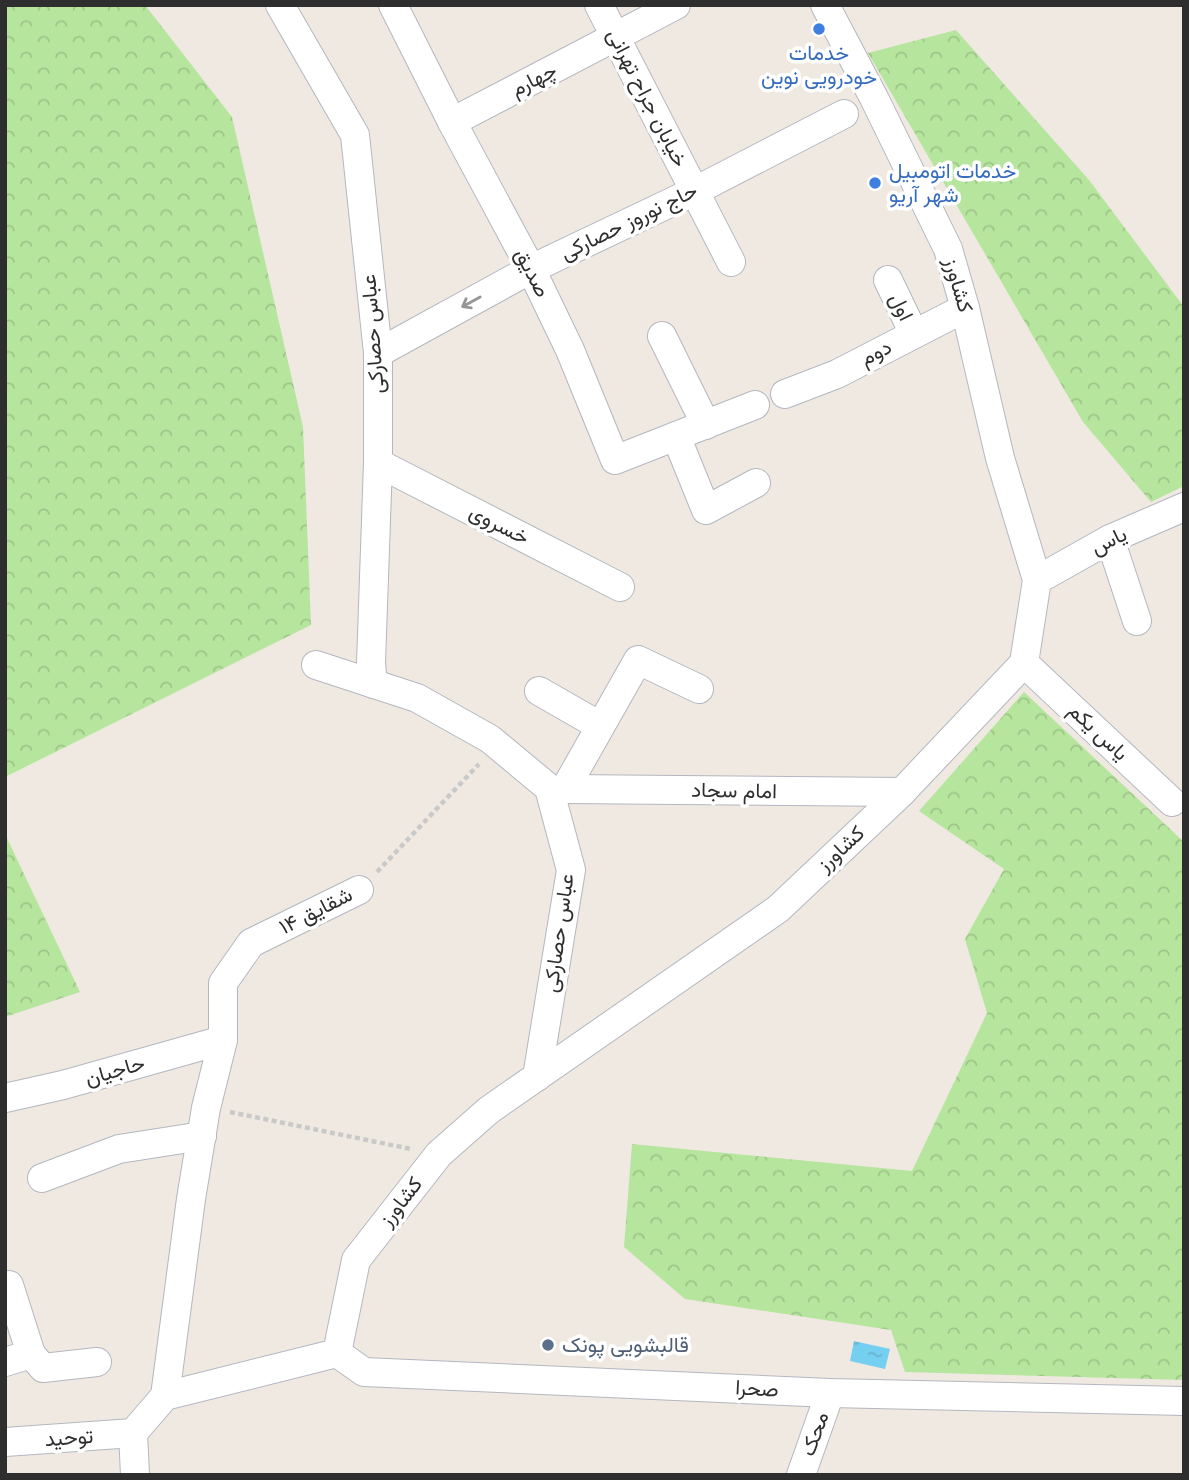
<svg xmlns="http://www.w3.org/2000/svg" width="1189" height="1480" viewBox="0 0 1189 1480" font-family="'Varela Round',Vazirmatn,sans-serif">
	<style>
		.forest { fill: url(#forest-crowns) }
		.water { fill: url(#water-ripples) }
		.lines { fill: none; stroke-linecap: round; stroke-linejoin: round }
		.minor-casing { stroke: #b4b7c1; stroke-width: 30 }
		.path { stroke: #c9c9c9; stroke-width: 4.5; stroke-dasharray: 5 3.5; stroke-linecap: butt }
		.minor { stroke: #fff; stroke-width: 28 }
		.oneway { stroke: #969696 }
		.shop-dot { fill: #3f7fe0; stroke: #fff; stroke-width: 2.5 }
		.service-dot { fill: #5c6f8a; stroke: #fff; stroke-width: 2.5 }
		.labels { text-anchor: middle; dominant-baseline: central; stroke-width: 7; stroke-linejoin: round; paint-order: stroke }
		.shop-label { font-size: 21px; fill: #366cbe; stroke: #fff }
		.street-label { font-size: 21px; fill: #2e2e2e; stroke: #fff }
		.service-label { font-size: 21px; fill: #4e5e75; stroke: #fff; text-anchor: start }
	</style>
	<defs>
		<pattern id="forest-crowns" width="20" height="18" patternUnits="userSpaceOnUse" patternTransform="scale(1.75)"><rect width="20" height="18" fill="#b6e59e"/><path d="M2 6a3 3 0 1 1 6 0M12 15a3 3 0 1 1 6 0" fill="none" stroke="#9dc588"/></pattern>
		<pattern id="water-ripples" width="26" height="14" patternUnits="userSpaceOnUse" patternTransform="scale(1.75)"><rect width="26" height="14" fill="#75cff0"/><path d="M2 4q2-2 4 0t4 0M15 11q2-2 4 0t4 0" fill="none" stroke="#66b2ce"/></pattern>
	</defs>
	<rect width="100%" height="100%" fill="#efe9e1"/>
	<g class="forest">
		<polygon points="5,5 145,5 232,117 303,427 311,625 5,777"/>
		<polygon points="956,30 1089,180 1184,307 1184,486 1151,502 1083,422 868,53"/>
		<polygon points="1024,692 1184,842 1184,1380 905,1372 891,1330 685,1299 624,1247 632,1144 912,1171 987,1013 965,939 1004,869 919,811"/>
		<polygon points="5,834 80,992 5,1017"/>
	</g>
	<polygon class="water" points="854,1341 890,1349 885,1369 850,1361"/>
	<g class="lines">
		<defs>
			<g id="minor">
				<polyline points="280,5 355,135 378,353 378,463 371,663 373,684"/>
				<polyline points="393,5 452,122 531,269 570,350 615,460 755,405"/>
				<polyline points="599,5 731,262"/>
				<polyline points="452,122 676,5"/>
				<polyline points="888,280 914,334"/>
				<polyline points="662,336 706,425"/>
				<polyline points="378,353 531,269 695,191 844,114"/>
				<polyline points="785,394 837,374 965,308"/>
				<polyline points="676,436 706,510 756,483"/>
				<polyline points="378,463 620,587"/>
				<polyline points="1110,539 1137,621"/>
				<polyline points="1037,580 1110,539 1184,507"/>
				<polyline points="1024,663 1172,802"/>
				<polyline points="316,665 417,698 490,739 549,788 571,870 537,1077"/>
				<polyline points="699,689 638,660 565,789 902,792"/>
				<polyline points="539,691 600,726"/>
				<polyline points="5,1098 63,1085 223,1040"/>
				<polyline points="42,1178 119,1149 202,1136"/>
				<polyline points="337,1353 364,1372 830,1393 1184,1401"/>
				<polyline points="31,1354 43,1368 97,1362"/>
				<polyline points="5,1362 31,1354 9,1285"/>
				<polyline points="165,1396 191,1199 206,1108 223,1040 223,983 251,943 359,890"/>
				<polyline points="133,1433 165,1396 337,1353 356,1260 439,1154 489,1110 778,909 902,792 1024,663 1037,580 1000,458 965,308 948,249 874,98 825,5"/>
				<polyline points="133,1433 135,1475"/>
				<polyline points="5,1442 133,1433"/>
				<polyline points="801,1475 830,1393"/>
			</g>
		</defs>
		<use href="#minor" class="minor-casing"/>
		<g class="path">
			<polyline points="377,872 479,764"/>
			<polyline points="230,1112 411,1149"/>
		</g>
		<use href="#minor" class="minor"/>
	</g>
	<defs><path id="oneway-shaft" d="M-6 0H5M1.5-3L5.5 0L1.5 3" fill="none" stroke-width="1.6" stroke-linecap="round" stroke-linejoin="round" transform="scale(1.75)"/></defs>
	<use class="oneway" href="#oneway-shaft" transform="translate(471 302) rotate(151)"/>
	<g class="shop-dot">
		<circle cx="819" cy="29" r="7"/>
		<circle cx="875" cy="183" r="7"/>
	</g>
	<circle class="service-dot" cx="548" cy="1345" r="7"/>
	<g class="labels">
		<g class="shop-label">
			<text x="819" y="53">خدمات<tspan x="819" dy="24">خودرویی نوین</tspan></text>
			<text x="889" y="171" text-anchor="start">خدمات اتومبیل<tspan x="889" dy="24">شهر آریو</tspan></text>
		</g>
		<g class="street-label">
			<text transform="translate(534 80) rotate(-27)">چهارم</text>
			<text transform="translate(647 98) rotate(63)">خیابان جراح تهرانی</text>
			<text transform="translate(629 222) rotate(-26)">حاج نوروز حصارکی</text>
			<text transform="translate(532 273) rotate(63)">صدیق</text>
			<text transform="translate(958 285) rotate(74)">کشاورز</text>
			<text transform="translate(901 307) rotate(64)">اول</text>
			<text transform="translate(373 334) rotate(-94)">عباس حصارکی</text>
			<text transform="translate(876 353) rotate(-27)">دوم</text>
			<text transform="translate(499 525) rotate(27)">خسروی</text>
			<text transform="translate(1109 541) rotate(-26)">یاس</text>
			<text transform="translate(1098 732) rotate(43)">یاس یکم</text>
			<text transform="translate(734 791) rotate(1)">امام سجاد</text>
			<text transform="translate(841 849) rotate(-43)">کشاورز</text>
			<text transform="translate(316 911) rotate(-27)">شقایق ۱۴</text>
			<text transform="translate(559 933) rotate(-82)">عباس حصارکی</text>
			<text transform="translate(115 1071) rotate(-16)">حاجیان</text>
			<text transform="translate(401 1202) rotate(-52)">کشاورز</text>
			<text transform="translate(757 1389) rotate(3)">صحرا</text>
			<text transform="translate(815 1434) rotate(-70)">محک</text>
			<text transform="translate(69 1438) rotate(-4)">توحید</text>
		</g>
		<g class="service-label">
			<text x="562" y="1345">قالبشویی پونک</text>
		</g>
	</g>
	<rect width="1189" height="1480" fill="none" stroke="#2e2e2e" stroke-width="14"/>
</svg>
